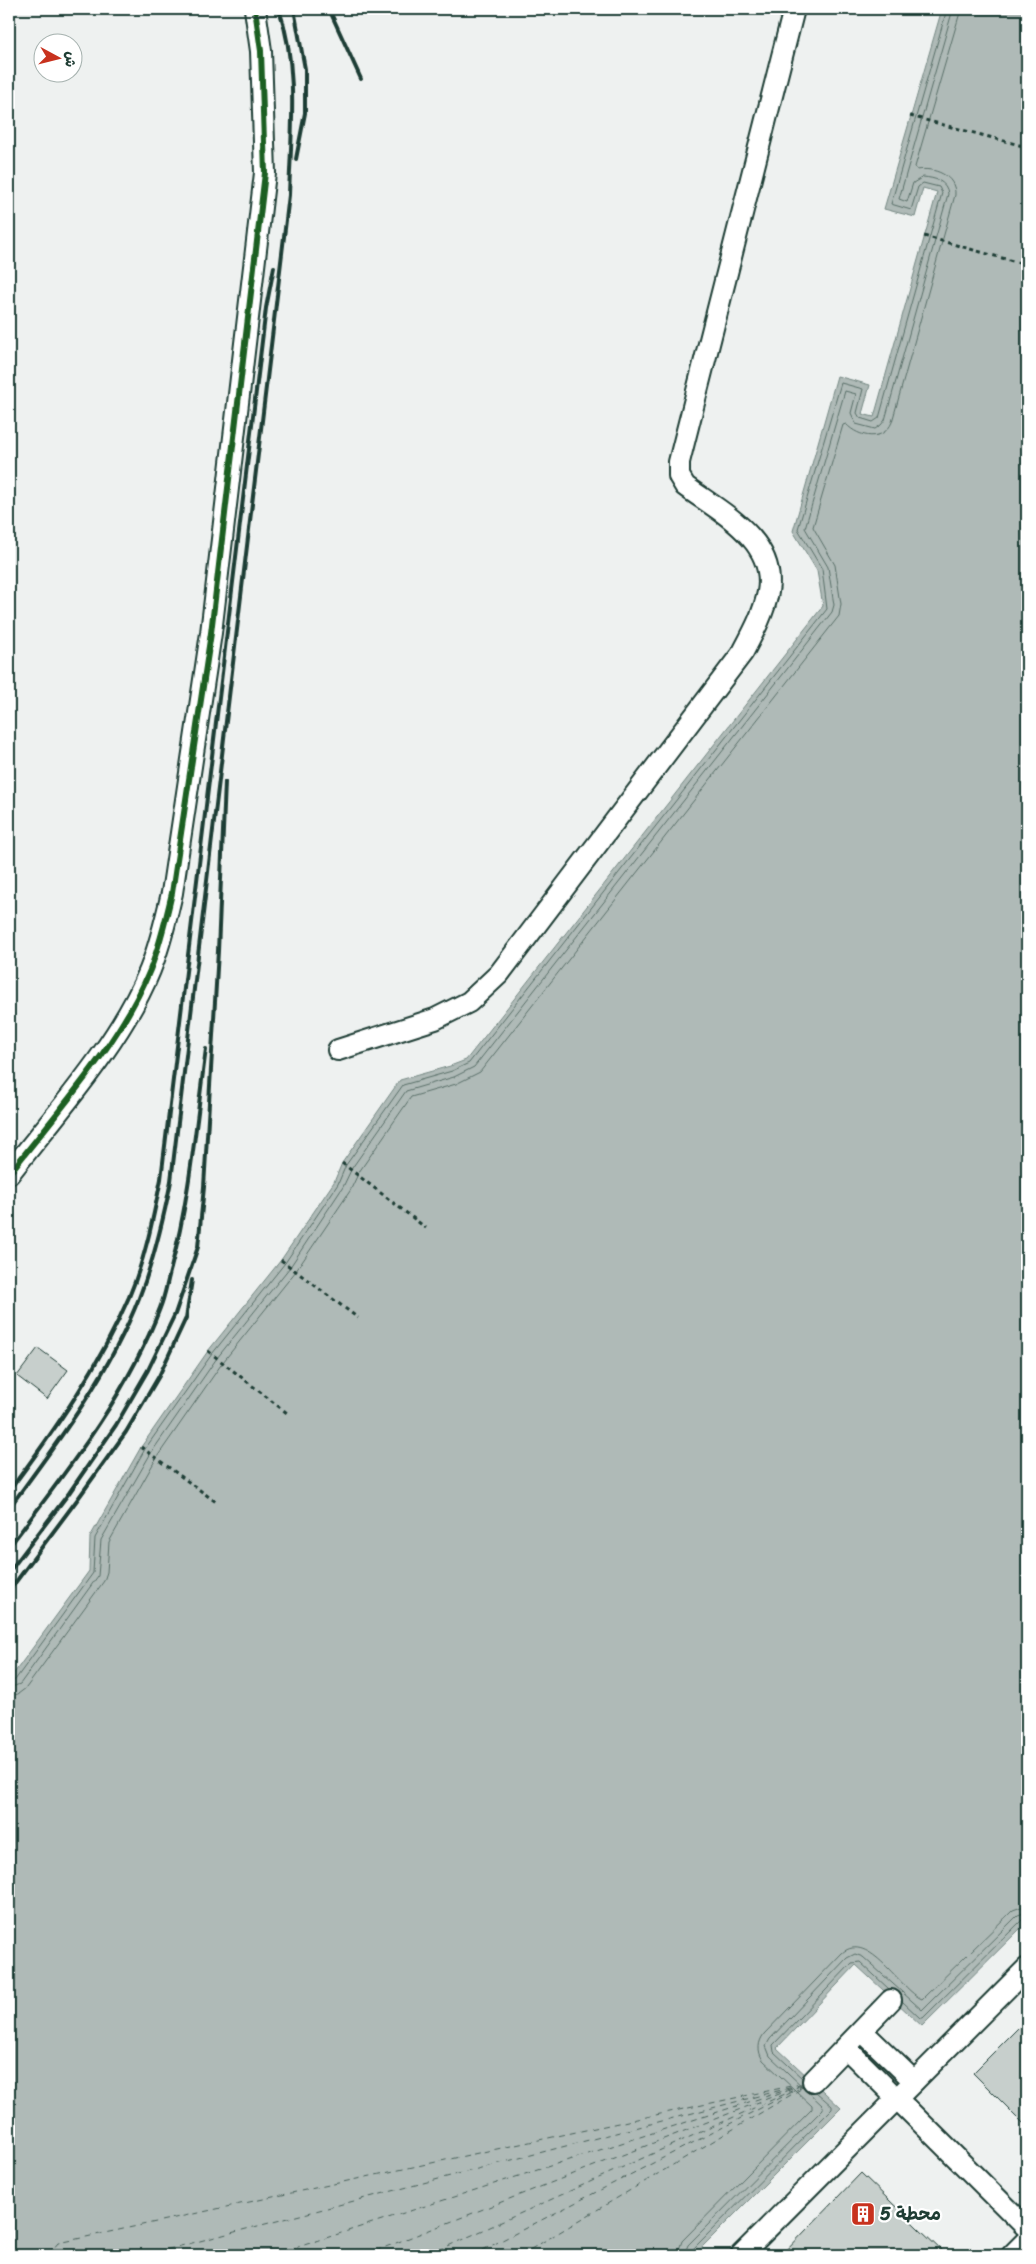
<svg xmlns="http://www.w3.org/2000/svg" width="1036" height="2264" viewBox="0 0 1036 2264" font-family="Sriracha,'Playpen Sans Arabic',sans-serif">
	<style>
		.built { fill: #eef1f0; fill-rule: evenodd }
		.water { fill: #afbab7; stroke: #758883 }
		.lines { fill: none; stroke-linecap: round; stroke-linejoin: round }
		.shore { stroke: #596f68; stroke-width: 1 }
		.ferry { stroke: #4a625b; stroke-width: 1; stroke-dasharray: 6 5; stroke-linecap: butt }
		.building { fill: #c7cfcc; stroke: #1f3d34 }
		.minor-casing { stroke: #1f3d34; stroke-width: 24 }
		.path { stroke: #1f3d34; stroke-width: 3; stroke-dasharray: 4 4; stroke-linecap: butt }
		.minor { stroke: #fff; stroke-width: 20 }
		.rail { stroke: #1f3d34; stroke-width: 4 }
		.cycleway-casing { stroke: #fff; stroke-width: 9 }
		.cycleway { stroke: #1b5e20; stroke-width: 6 }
		.labels { text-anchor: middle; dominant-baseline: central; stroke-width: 4.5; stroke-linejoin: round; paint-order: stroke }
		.poi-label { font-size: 18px; font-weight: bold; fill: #1f3d34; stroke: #fff; text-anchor: start }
	</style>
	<rect width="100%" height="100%" fill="#fff"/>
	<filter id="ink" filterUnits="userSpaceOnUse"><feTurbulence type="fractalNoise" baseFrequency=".02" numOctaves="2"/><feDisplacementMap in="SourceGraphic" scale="10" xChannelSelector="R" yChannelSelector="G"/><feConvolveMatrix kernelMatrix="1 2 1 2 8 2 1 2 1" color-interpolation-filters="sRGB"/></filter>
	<g filter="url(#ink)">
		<g class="built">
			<path d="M9,9H942L910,116L923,188L937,192L874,418L862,414L793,531L817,571L823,606L465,1060L400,1080L342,1163L334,1182L281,1260L208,1351L141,1447L90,1537L89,1571L9,1680ZM42,42H72V72H42Z"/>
			<polygon points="1027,1922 1027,2255 694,2255 841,2108 777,2048 856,1965 922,2026"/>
		</g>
		<polygon class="water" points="942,9 1027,9 1027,1922 922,2026 856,1965 777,2048 841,2108 694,2255 9,2255 9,1680 89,1571 90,1537 141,1447 208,1351 281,1260 334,1182 342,1163 400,1080 450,1066 466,1060 823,606 817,571 793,531 837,376 870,385 862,414 874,417 937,192 923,188 915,217 884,209"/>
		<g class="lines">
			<g class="shore">
				<polyline points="9,1682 15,1680 93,1573 95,1538 145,1449 212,1354 285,1263 338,1184 346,1165 403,1085 452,1071 469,1063 827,609 822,569 798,529 841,383 863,389 857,413 860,418 873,422 879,418 942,193 939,187 923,183 918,187 911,210 891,204 947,9"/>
				<path d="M9,1688L20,1684L98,1576L101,1540L151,1453L217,1358L290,1267L343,1187L352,1168L406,1091L454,1077L474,1067L832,612L834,605L828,567L805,528L845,391L856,394L851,413L856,424L875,429L881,425L885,420L948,194C947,181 935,178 923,177L913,183L907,202L899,199L953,9"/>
				<path d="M9,1696L18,1694L26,1688L104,1581L107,1572L109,1542L157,1457L223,1362L296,1271L350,1191L359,1172L411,1097L456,1084L480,1072L839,616L841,604L835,565L813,527L843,425L846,424C859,438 884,442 892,422L955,195C956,175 934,167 917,170L915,167L961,9"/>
				<polyline points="902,2001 920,2018 923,2018 1022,1920 1027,1919"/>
				<polyline points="802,2078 774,2052 773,2045 852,1963 860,1962 889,1989"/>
				<path d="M677,2255L682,2241L812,2109V2106L763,2060C757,2051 758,2042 764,2034L842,1953C869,1930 900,1990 922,1999L1013,1910L1027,1905"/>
				<polyline points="684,2255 688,2245 823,2109 823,2106 770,2056 766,2046 770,2039 847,1958 855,1954 863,1957 922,2010 1018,1915 1027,1912"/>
				<polyline points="691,2255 692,2250 832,2109 832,2106 816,2092"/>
			</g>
			<g class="ferry">
				<polyline points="48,2255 58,2243 805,2083"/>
				<polyline points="146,2255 793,2087"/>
				<polyline points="273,2255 805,2084"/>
				<polyline points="365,2255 800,2086"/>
				<polyline points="428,2255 805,2085"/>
				<polyline points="473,2255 798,2089"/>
				<polyline points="521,2255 806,2086"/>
			</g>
		</g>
		<g class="building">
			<polygon points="38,1348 68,1370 47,1399 17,1376"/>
			<polygon points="1027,2019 1027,2127 973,2073"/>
			<polygon points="861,2173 946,2255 782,2255"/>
		</g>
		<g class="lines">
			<defs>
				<g id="minor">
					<path d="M338,1050L435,1019L469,1002L499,974L743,652C753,633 764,613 768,592C777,540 720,512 685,486L679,476V462L794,9"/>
					<path d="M9,1174C57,1112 121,1042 150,970C160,945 166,919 172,893L211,633L265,173L261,51L255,9"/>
					<polyline points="862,2031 914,2081"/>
					<polyline points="846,2048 1027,2228"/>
					<polyline points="813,2081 891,2000"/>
					<polyline points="741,2255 1027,1968"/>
					<polyline points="1012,2255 1027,2240"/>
				</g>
			</defs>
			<use href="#minor" class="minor-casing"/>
			<g class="path">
				<polyline points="910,116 1027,147"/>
				<polyline points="924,236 1027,265"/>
				<polyline points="342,1163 426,1228"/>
				<polyline points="281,1260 358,1318"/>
				<polyline points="208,1351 287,1413"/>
				<polyline points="141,1447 216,1502"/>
			</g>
			<use href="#minor" class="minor"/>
			<g class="rail">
				<polyline points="294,9 305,69 305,113 296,159"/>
				<polyline points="329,9 361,79"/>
				<path d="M9,1491C55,1430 99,1367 129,1297C145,1259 153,1219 161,1179L266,308L274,267"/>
				<path d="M9,1508C57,1443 109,1375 139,1298C154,1260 163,1221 171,1181L289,195C291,133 299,68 279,9"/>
				<path d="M9,1547C65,1473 127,1396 160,1308C165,1296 167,1282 171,1268C190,1197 196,1122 206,1049"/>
				<polyline points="9,1572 69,1493 116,1425 148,1370 175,1314 198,1247 204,1187 218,951 225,782"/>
				<polyline points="9,1591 77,1500 126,1432 159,1376 186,1318 192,1280"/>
			</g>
			<defs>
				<path id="cycleway" d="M9,1174C57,1112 121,1042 150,970C160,945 166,919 172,893L211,633L265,173L261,51L255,9"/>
			</defs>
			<use href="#cycleway" class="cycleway-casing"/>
			<use href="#cycleway" class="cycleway"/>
		</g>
	</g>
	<defs>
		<symbol id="building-square" viewBox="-11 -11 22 22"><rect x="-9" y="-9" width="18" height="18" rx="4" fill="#c8321e" stroke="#fff"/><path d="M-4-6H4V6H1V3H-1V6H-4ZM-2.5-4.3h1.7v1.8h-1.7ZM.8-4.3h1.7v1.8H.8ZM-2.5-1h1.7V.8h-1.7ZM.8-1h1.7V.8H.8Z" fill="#fff"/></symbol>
	</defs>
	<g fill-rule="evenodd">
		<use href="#building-square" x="849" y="2200" width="28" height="28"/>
	</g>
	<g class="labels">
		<g class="poi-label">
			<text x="880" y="2214">محطة 5</text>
		</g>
	</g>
	<rect width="1036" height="2264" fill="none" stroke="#fff" stroke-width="30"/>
	<rect x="15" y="15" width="1006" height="2234" fill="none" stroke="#1f3d34" stroke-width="2" filter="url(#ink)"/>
	<g transform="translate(58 58) rotate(97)"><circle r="24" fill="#ffffff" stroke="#a5b1ae"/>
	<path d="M0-4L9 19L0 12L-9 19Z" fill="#c8321e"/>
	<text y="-8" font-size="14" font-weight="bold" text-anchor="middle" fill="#1f3d34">ش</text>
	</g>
</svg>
